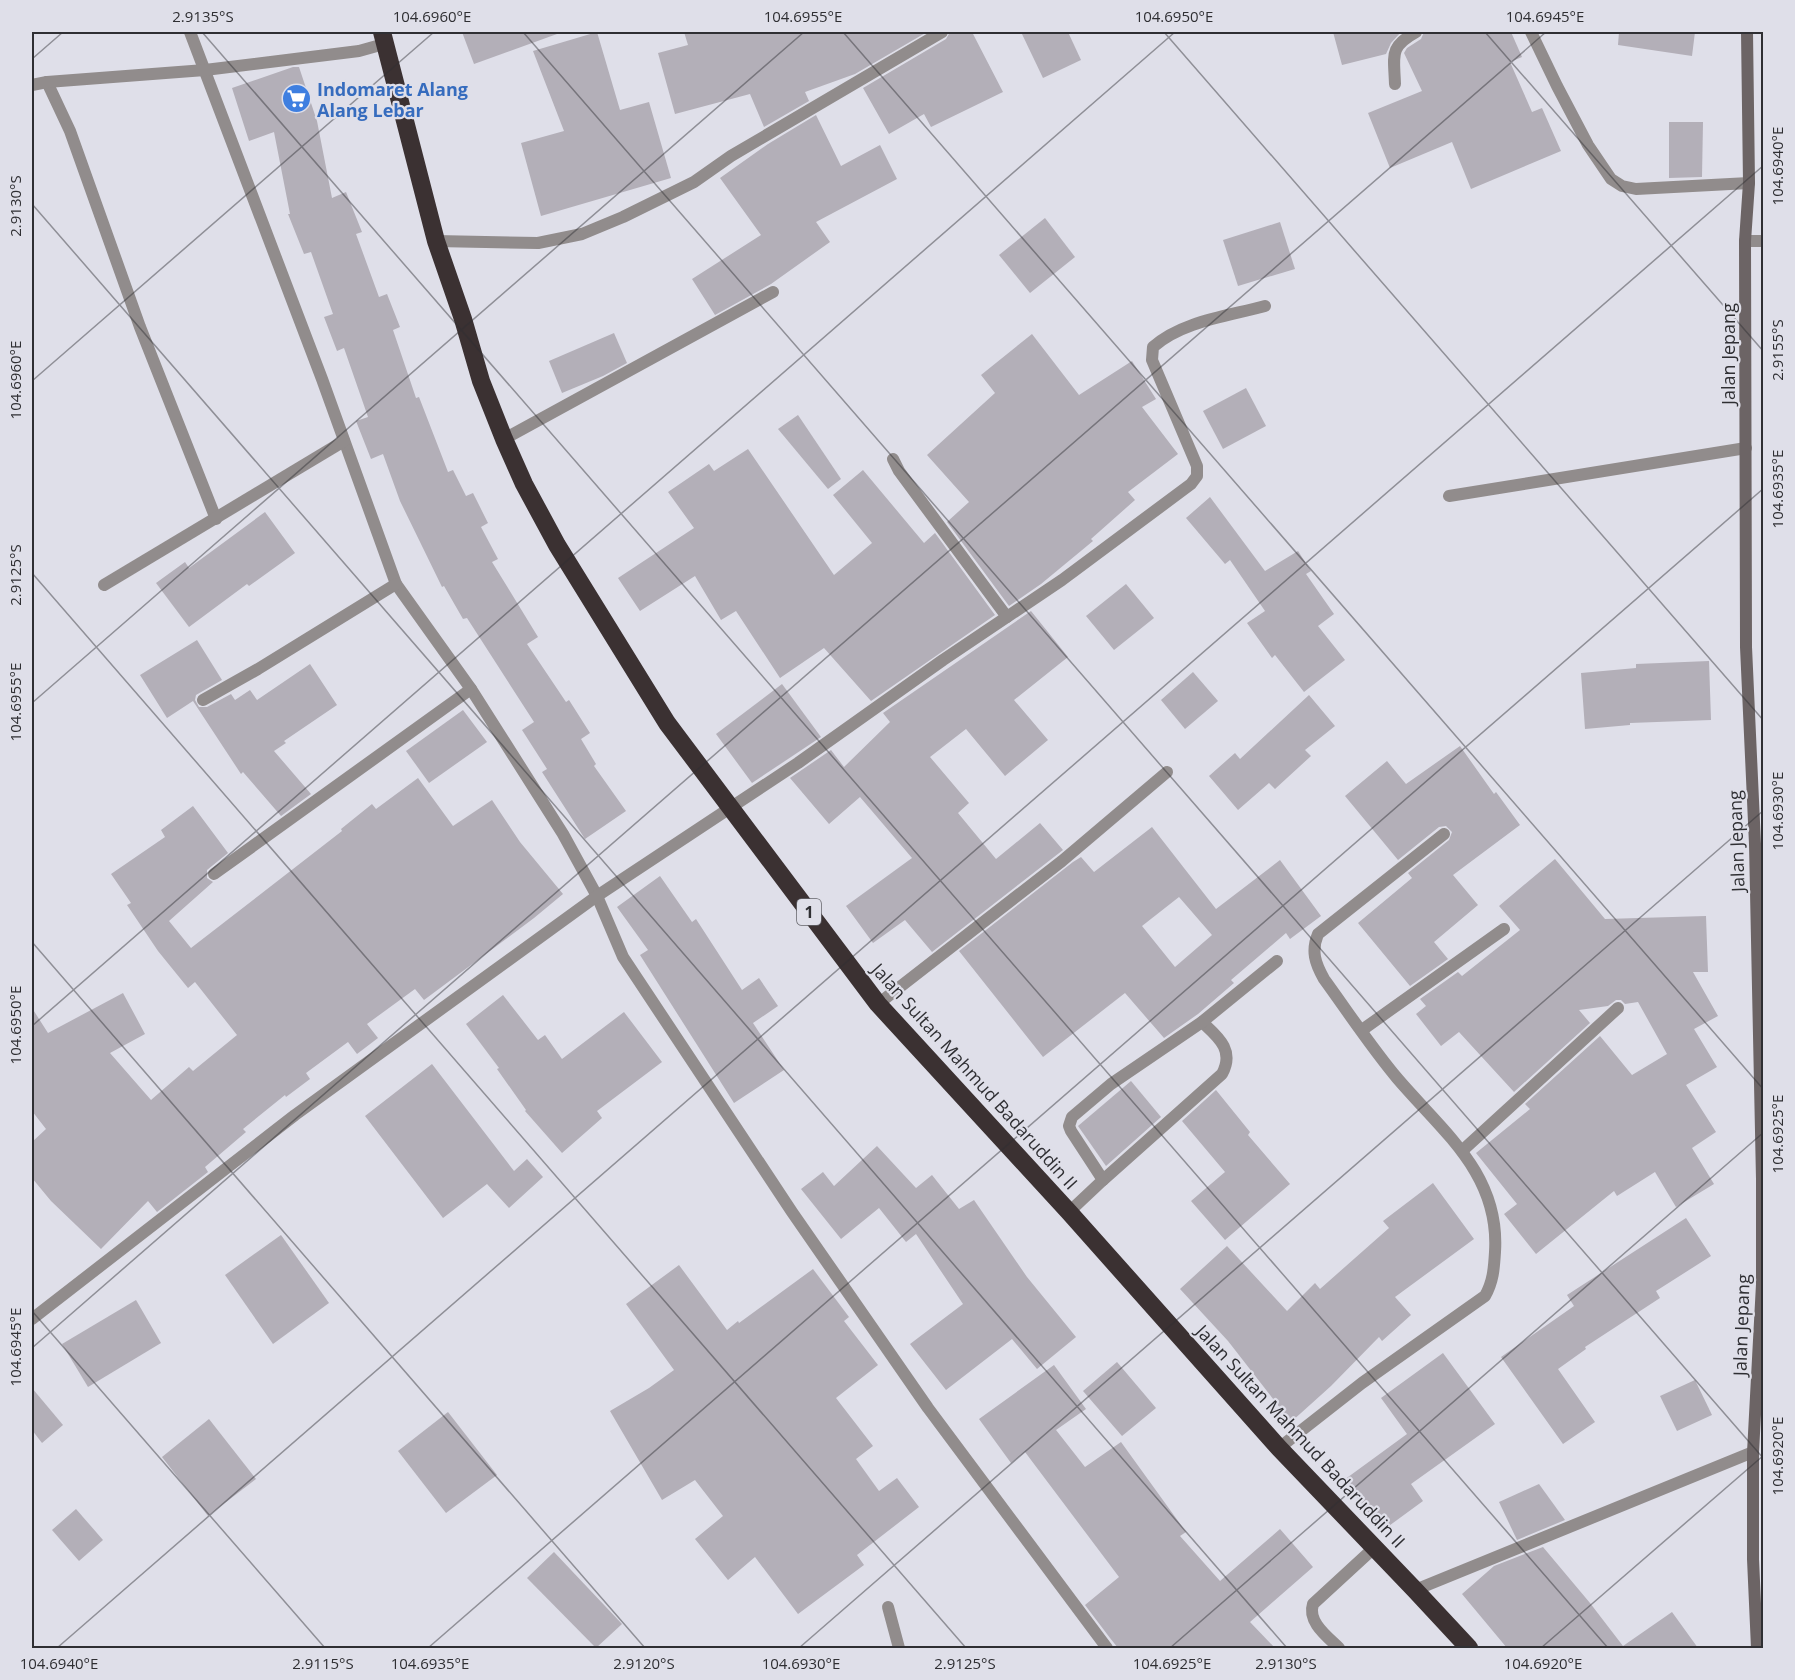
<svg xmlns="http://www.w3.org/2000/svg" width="1795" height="1680" viewBox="0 0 1795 1680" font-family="'Open Sans',sans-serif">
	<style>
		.building { fill: #b3afb8; fill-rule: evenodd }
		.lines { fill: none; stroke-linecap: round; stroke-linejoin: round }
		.street { stroke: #918c8c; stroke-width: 12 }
		.secondary { stroke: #6c6465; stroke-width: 12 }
		.highway { stroke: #3b3132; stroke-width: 18 }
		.ticks { fill: none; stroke: #2f2f33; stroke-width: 1.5; stroke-opacity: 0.45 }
		.labels { text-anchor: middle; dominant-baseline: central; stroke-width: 4.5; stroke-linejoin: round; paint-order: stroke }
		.shield { fill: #dfdfe9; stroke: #64646a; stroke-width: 1.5 }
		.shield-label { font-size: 16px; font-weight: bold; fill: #2f2f33 }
		.shop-label { font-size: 18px; font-weight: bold; fill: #366cbe; stroke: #dfdfe9; text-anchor: start }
		.street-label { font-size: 18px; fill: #2f2f33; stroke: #dfdfe9 }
		.neatline { fill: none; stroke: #2f2f33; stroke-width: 2 }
		.ticks-label { font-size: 15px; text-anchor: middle; fill: #2f2f33 }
	</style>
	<rect width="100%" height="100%" fill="#dfdfe9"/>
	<g class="building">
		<polygon points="462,32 556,32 557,34 474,64"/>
		<polygon points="597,32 620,110 649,102 671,178 541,216 521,143 564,131 533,51"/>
		<polygon points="684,32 927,32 855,74 805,92 809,101 764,127 750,94 675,114 658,53 688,45"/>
		<polygon points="950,32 972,32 1003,92 931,127 924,114 889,134 863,88 946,39"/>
		<polygon points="1021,32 1068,32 1081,60 1043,78"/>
		<polygon points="1333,32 1401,32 1391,43 1386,54 1342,65"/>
		<polygon points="1424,32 1511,32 1522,57 1510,62 1532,112 1542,108 1561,151 1471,189 1452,142 1390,168 1368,113 1422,91 1404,53 1407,48 1421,39"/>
		<polygon points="1619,32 1695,32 1692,56 1618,45"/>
		<polygon points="293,67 299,67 317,121 332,198 346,192 362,232 356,234 379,297 387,294 400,327 393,330 416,398 419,397 448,472 453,470 466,496 473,493 488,523 481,527 498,559 492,562 538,637 527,644 566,702 569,700 590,733 581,739 596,764 594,766 626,811 585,839 542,772 547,769 522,730 534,722 467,618 463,619 444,586 442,587 400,501 383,454 371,459 356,421 368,417 344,348 337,351 324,317 333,314 311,252 304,254 288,214 290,214 274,132 249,141 232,88"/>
		<polygon points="816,115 841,166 880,145 897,179 816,222 830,242 771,284 715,315 692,279 761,235 720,178 768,144"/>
		<polygon points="1669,122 1703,122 1702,177 1669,178"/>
		<polygon points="1045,218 1075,257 1030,293 999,255"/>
		<polygon points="1280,222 1295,269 1238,286 1223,240"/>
		<polygon points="614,333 627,363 603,376 562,393 549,361"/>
		<polygon points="1032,334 1079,395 1132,361 1156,399 1142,407 1178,454 1128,492 1135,500 1091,539 1093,541 1041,584 1009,606 947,522 969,502 927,455 995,393 981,375"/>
		<polygon points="1246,388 1266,426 1223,449 1203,411"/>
		<polygon points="798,415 841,479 828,489 778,429"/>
		<polygon points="748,449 834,575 872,543 833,495 863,470 924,543 935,533 995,615 871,701 824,648 780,678 736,611 721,620 695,576 640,611 618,578 694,528 668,492 709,464 714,471"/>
		<polygon points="1210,497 1265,571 1298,551 1311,571 1306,574 1334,614 1318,626 1345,660 1304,692 1275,655 1272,658 1247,623 1265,611 1230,560 1225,564 1186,518"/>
		<polygon points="265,512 295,553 249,586 247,584 189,627 156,583 185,562 189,568"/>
		<polygon points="1126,584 1154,618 1114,650 1086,616"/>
		<polygon points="1031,611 1068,657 1014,700 1048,740 1005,776 966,729 930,757 969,803 958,813 996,859 1040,823 1063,850 932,952 905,920 873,943 846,906 912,858 860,797 829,824 790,778 831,750 844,767 890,722 883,713"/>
		<polygon points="197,640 222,680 196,695 195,700 199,707 207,707 231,694 235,700 250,690 257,700 310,664 337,705 284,741 286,743 274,751 311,794 281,816 243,772 241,774 193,701 167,718 140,675"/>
		<polygon points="1709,661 1711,720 1630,723 1630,725 1585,729 1581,673 1636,668 1636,664"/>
		<polygon points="1193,672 1218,701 1185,729 1161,700"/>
		<polygon points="782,684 821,737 752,783 716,734"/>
		<polygon points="1309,695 1335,726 1305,750 1311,756 1275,789 1269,783 1238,810 1209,776 1235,753 1240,759"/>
		<polygon points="463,710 487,742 429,783 406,751"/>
		<polygon points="1460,746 1494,794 1496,792 1520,825 1453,875 1478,905 1434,942 1448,959 1410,986 1358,923 1412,878 1408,873 1449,840 1452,832 1446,826 1439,827 1398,860 1345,796 1387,761 1406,784"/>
		<polygon points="418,778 453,826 492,800 520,842 563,894 534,918 424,1000 415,989 367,1024 378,1038 357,1054 348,1042 306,1073 310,1079 286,1097 285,1095 243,1129 246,1132 205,1167 208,1172 157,1212 148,1201 101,1249 51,1201 32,1178 32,1142 46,1129 32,1111 32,1008 48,1033 123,993 145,1034 110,1053 151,1100 189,1067 193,1071 237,1035 195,982 188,988 158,951 127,905 131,903 111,874 165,837 161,830 193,806 228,853 207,870 207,878 213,882 169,921 191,948 342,831 341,829 372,804 376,809"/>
		<path d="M1152,827L1216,909L1280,860L1321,916L1290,939L1286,933L1231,980L1234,983L1198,1014L1164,1038L1125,993L1043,1057L959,951L1073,862L1081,857L1094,872ZM1179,897L1212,935L1175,967L1142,926Z"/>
		<polygon points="1555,859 1605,919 1706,916 1708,972 1693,972 1718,1016 1694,1029 1717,1067 1686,1085 1716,1132 1692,1148 1714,1184 1676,1207 1655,1172 1617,1196 1614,1191 1536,1254 1504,1214 1517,1204 1476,1153 1530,1109 1525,1104 1600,1036 1632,1075 1667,1054 1638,1002 1625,1004 1621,1000 1616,1000 1608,1006 1579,1010 1590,1023 1514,1092 1459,1032 1441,1046 1416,1014 1426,1006 1420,999 1458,972 1462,976 1520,930 1499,906"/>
		<polygon points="660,876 692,922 696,919 742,990 759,978 778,1006 753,1023 784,1070 734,1103 640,955 648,950 617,907"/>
		<polygon points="503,995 538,1040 545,1035 562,1059 624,1012 662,1062 597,1111 602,1118 562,1153 525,1111 526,1110 497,1069 499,1068 466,1024"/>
		<polygon points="432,1064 514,1171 527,1159 543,1177 509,1208 487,1184 443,1218 365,1116"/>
		<polygon points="1131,1081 1161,1117 1106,1166 1078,1126"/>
		<polygon points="1216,1090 1250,1132 1248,1135 1290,1184 1225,1240 1191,1201 1225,1172 1182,1121"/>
		<polygon points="877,1146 916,1188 932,1175 959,1209 974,1200 1027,1277 1076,1337 1037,1369 1012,1339 946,1390 910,1344 963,1304 916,1234 906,1242 879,1208 841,1239 801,1189 823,1172 834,1186"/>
		<polygon points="1433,1183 1474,1239 1395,1297 1411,1315 1382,1341 1379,1337 1331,1386 1291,1422 1228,1341 1180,1289 1227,1246 1287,1311 1315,1283 1320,1289 1389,1228 1383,1221"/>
		<polygon points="1686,1218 1711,1256 1656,1291 1660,1298 1585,1347 1586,1349 1558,1369 1595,1422 1563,1444 1501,1357 1574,1306 1567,1295"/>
		<polygon points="281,1235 329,1303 273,1344 225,1275"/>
		<polygon points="679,1265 727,1330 738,1321 739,1323 813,1269 849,1317 844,1321 878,1365 836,1398 873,1446 856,1459 879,1491 897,1478 919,1507 857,1555 864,1565 798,1614 755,1557 728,1580 695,1539 723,1516 695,1480 662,1500 610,1411 649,1388 674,1370 626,1304"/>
		<polygon points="136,1300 161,1343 88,1387 62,1344"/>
		<polygon points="1443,1353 1495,1424 1411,1484 1423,1501 1382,1531 1344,1480 1407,1434 1381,1398"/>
		<polygon points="1117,1362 1156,1408 1122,1436 1083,1391"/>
		<polygon points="1054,1365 1086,1409 1056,1430 1085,1467 1121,1442 1186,1532 1180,1536 1220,1581 1280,1529 1313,1567 1250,1622 1275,1648 1118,1648 1110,1638 1085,1605 1119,1577 1025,1452 1011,1463 979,1419"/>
		<polygon points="1695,1380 1712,1415 1677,1431 1660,1396"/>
		<polygon points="32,1388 63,1425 42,1443 32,1430"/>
		<polygon points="448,1412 497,1475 446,1513 398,1451"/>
		<polygon points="209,1419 256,1479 208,1516 162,1457"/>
		<polygon points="1539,1484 1565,1520 1517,1540 1499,1502"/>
		<polygon points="76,1509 103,1540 79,1561 52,1530"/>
		<polygon points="1543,1547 1590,1603 1623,1646 1672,1612 1698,1648 1507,1648 1462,1594 1494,1566"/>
		<polygon points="554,1552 622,1624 596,1648 527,1578"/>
	</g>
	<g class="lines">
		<g class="street">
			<polyline points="190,32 322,379 396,584 471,689 563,834 597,896 623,957 792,1212 928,1408 1107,1648"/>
			<polyline points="1531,32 1557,86 1588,145 1611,179 1622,186 1636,189 1749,183"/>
			<polyline points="47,82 70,131 140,327 216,519"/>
			<path d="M1395,84C1394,55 1389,47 1416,32"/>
			<polyline points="32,85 47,82 205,70 359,51 384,44"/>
			<polyline points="436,241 538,243 582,234 623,217 694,182 731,156 942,32"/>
			<polyline points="1745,241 1764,241"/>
			<polyline points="504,439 773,292"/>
			<polyline points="893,459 899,471 1007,617"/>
			<polyline points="1449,496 1746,448"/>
			<polyline points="104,585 344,441"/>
			<polyline points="203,700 258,669 396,584"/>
			<polyline points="214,874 471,689"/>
			<polyline points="878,1004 1062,861 1167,772"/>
			<polyline points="1362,1030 1504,929"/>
			<polyline points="1463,1150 1618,1008"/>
			<path d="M1103,1180L1222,1074C1235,1050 1218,1037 1202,1022"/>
			<polyline points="1069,1212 1103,1180 1071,1131 1069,1126 1072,1117 1111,1084 1202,1022 1277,961"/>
			<path d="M32,1319L295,1115L597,896L798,763L943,660L1062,580L1191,484L1197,476V466L1152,360L1153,347C1182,321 1229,316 1265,306"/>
			<path d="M1279,1448L1362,1383L1485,1296C1493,1282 1494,1269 1495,1252C1500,1174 1443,1132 1397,1078C1371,1047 1348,1012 1324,979C1315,963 1311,951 1318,934L1444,834"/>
			<polyline points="1415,1590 1753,1452"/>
			<polyline points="888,1607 899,1648"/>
			<path d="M1339,1648C1328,1637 1307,1622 1313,1604L1375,1547"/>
		</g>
		<polyline class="secondary" points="1747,32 1749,183 1745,241 1746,647 1755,844 1762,1179 1762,1284 1753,1452 1753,1559 1757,1648"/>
		<polyline class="highway" points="382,32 436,241 463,319 481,381 504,439 524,484 557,545 667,723 878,1004 1069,1212 1279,1448 1415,1590 1469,1648"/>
	</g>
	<path class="ticks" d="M202,32L1608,1648M523,32L1764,1459M843,32L1764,1090M1164,32L1764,721M1485,32L1764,352M32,59L63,32M32,204L1287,1648M32,381L434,32M32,573L966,1648M32,703L804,32M32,942L645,1648M32,1026L1175,32M32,1311L325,1648M32,1348L1546,32M57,1648L1764,165M428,1648L1764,488M799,1648L1764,810M1170,1648L1764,1132M1541,1648L1764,1455"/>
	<defs>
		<symbol id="supermarket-disc" viewBox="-11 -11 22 22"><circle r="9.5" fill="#3f7fe0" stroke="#dfdfe9"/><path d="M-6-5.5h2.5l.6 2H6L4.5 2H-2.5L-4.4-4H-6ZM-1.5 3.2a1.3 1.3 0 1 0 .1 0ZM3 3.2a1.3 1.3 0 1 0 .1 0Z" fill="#fff"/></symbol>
	</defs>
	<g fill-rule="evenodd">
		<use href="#supermarket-disc" x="280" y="82" width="33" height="33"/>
	</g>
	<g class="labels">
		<rect class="shield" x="797" y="899" width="24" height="26" rx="4.5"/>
		<g class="shield-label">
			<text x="809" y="912">1</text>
		</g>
		<g class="shop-label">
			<text x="317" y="89">Indomaret Alang<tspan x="317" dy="21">Alang Lebar</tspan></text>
		</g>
		<g class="street-label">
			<text transform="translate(1728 354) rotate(-90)">Jalan Jepang</text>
			<text transform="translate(1736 841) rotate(-92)">Jalan Jepang</text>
			<text transform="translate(975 1076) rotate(48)">Jalan Sultan Mahmud Badaruddin II</text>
			<text transform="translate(1741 1325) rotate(-88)">Jalan Jepang</text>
			<text transform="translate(1301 1436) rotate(47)">Jalan Sultan Mahmud Badaruddin II</text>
		</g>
	</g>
	<rect width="1795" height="1680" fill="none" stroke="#dfdfe9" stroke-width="66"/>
	<rect x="33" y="33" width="1729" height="1614" class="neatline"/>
	<g class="ticks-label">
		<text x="203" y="22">2.9135°S</text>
		<text x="432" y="22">104.6960°E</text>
		<text x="803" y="22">104.6955°E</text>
		<text x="1174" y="22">104.6950°E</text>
		<text x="1545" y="22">104.6945°E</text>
		<text transform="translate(1778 166) rotate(-90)" y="5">104.6940°E</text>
		<text transform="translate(16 206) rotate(-90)" y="5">2.9130°S</text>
		<text transform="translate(1778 350) rotate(-90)" y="5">2.9155°S</text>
		<text transform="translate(16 380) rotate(-90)" y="5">104.6960°E</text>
		<text transform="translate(1778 489) rotate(-90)" y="5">104.6935°E</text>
		<text transform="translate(16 575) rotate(-90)" y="5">2.9125°S</text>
		<text transform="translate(16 702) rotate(-90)" y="5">104.6955°E</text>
		<text transform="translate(1778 811) rotate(-90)" y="5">104.6930°E</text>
		<text transform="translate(16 1025) rotate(-90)" y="5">104.6950°E</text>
		<text transform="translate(1778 1134) rotate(-90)" y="5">104.6925°E</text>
		<text transform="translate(16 1347) rotate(-90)" y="5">104.6945°E</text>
		<text transform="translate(1778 1456) rotate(-90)" y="5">104.6920°E</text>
		<text x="59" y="1669">104.6940°E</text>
		<text x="323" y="1669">2.9115°S</text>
		<text x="430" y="1669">104.6935°E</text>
		<text x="644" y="1669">2.9120°S</text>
		<text x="801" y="1669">104.6930°E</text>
		<text x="965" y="1669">2.9125°S</text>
		<text x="1172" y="1669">104.6925°E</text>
		<text x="1286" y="1669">2.9130°S</text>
		<text x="1543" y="1669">104.6920°E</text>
	</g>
</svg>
